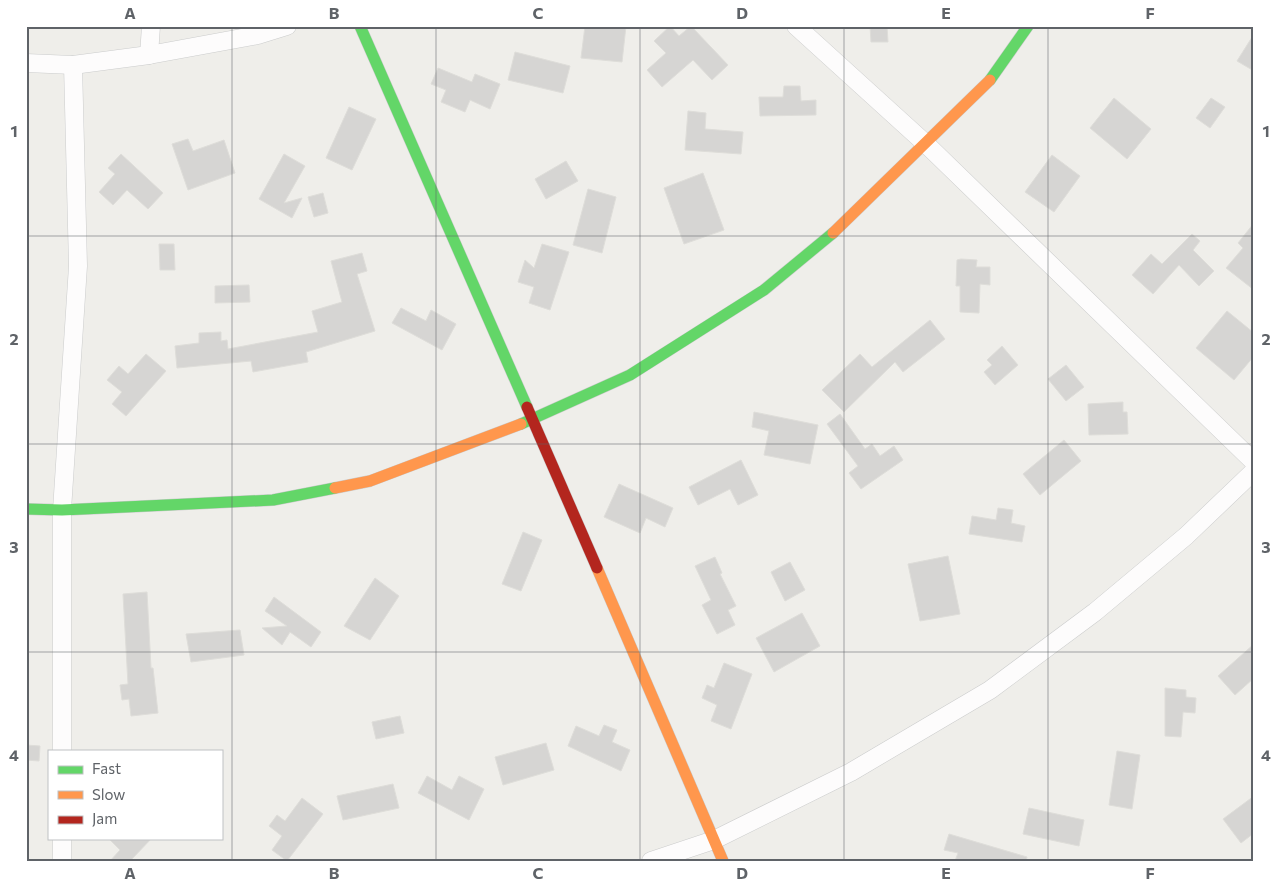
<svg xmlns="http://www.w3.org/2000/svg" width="1280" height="887" viewBox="0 0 1280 887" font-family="Commissioner,sans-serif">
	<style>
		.building { fill: #d6d5d3; stroke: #deddd9 }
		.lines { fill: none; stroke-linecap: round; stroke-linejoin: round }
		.street-casing { stroke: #cbcccc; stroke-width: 19 }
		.fast-casing { stroke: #cacacb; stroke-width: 12 }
		.slow-casing { stroke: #cacacb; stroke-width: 12 }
		.jam-casing { stroke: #cacacb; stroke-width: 12 }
		.street { stroke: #fdfcfc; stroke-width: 18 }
		.fast { stroke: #63d668; stroke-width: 11 }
		.slow { stroke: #ff974d; stroke-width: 11 }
		.jam { stroke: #b3261e; stroke-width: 11 }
		.grid { fill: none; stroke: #5f6368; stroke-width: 1; stroke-opacity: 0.55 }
		.neatline { fill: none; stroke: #5f6368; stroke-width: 2 }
		.grid-label { font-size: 16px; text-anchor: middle; font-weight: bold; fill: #5f6368 }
	</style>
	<rect width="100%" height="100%" fill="#efeeea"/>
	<g class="building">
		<polygon points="585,26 626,26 622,62 581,58"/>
		<polygon points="670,26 679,36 691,26 728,65 712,80 693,60 662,87 647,70 666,53 654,41"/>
		<polygon points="870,26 887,26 888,42 871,42"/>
		<polygon points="1254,34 1254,71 1237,61"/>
		<polygon points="515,52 570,66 563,93 508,80"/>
		<polygon points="438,68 472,82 475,74 500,84 490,109 470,100 465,112 441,102 446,90 431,84"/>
		<polygon points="784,86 800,86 801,101 816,100 816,115 760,116 759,97 783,97"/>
		<polygon points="1114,98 1151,129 1127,159 1090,128"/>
		<polygon points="1211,98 1225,107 1210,128 1196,118"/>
		<polygon points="349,107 376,119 352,170 326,158"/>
		<polygon points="688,111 706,113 705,129 743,132 741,154 685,150"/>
		<polygon points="188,139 193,151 224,140 235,173 188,190 172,144"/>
		<polygon points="121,154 163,193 148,209 127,190 113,205 99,192 115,174 108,168"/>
		<polygon points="284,154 305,166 284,203 302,198 292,218 259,199"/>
		<polygon points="1052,155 1080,176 1054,212 1025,192"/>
		<polygon points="566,161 578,181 546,199 535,179"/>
		<polygon points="703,173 724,230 684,244 664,188"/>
		<polygon points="588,189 616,197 602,253 573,245"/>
		<polygon points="323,193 328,213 314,217 308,197"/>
		<polygon points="1254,223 1254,290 1226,268 1243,248 1238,243"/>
		<polygon points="1192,234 1200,241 1193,250 1214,271 1199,286 1179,265 1153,294 1132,275 1151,254 1162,264"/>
		<polygon points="159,244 174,244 175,270 160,270"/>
		<polygon points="542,244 569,252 550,310 529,303 534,287 518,282 525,260 534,268"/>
		<polygon points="362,253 367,271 357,274 375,331 306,352 308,362 253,372 251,361 177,368 175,346 199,343 199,333 221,332 221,341 227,340 228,349 318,332 312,311 342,302 331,261"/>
		<polygon points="961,259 977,260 976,267 990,267 990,285 980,284 979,313 960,312 960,286 956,286 957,260"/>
		<polygon points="249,285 250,302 215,303 215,286"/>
		<polygon points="401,308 426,321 431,310 456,324 442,350 392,323"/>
		<polygon points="1227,311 1254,333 1254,356 1234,380 1196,348"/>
		<polygon points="930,320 945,339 903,372 895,362 844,412 822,390 860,354 872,367"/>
		<polygon points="1002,346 1018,365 995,385 984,372 992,365 987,360"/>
		<polygon points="146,354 166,371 126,416 112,404 122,392 107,380 119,366 128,374"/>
		<polygon points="1066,365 1084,387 1066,401 1048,379"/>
		<polygon points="1123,402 1123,412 1127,412 1128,434 1089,435 1088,404"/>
		<polygon points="754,412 818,425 810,464 764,455 769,431 752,427"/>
		<polygon points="840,414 865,449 872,444 880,456 894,446 903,460 861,489 849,473 858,466 827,424"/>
		<polygon points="1064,440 1081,461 1040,495 1023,474"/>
		<polygon points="741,460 758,495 738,505 730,489 698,505 689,487"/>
		<polygon points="619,484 673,508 665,527 646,518 640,533 604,517"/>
		<polygon points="998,508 1013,510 1011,523 1025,526 1022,542 969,534 972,516 996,520"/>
		<polygon points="523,532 542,540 521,591 502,584"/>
		<polygon points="948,556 960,614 920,621 908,564"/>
		<polygon points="715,557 722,573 720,574 736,606 728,610 735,625 717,634 702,605 711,600 695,566"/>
		<polygon points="790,562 805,590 785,601 771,572"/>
		<polygon points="375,578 399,596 370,640 344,626"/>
		<polygon points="147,592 151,668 153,668 158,713 131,716 129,699 122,700 120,685 128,684 123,594"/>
		<polygon points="274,597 321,632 311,647 290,632 282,645 262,628 287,626 265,611"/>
		<polygon points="802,613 820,646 774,672 756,638"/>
		<polygon points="240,630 244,655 191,662 186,634"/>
		<polygon points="1254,644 1254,678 1235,695 1218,676"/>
		<polygon points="724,663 752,674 731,729 711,721 717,705 702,698 707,685 714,688"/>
		<polygon points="1165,688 1186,690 1186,697 1196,698 1195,713 1183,712 1181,737 1165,736"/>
		<polygon points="400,716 404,733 376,739 372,722"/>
		<polygon points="604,725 617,730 612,742 630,750 621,771 568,746 576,726 599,736"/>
		<polygon points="546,743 554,770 503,785 495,757"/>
		<polygon points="26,745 40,746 39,761 26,760"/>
		<polygon points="1117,751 1140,755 1132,809 1109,805"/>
		<polygon points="427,776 452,790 459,776 484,789 469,820 418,793"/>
		<polygon points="393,784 399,808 343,820 337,796"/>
		<polygon points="1254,796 1254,833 1241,843 1223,819"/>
		<polygon points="302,798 323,814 287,861 272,850 282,836 269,826 277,815 285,821"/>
		<polygon points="1029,808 1084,820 1079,846 1023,834"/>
		<polygon points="949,834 1027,857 1026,861 955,861 958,853 944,850"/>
		<polygon points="108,838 152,838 130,861 110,861 120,850"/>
	</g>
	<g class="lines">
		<defs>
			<g id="street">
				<polyline points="796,26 926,144 1254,462"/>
				<polyline points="149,55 151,26"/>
				<polyline points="26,63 73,65 149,55 258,35 287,26"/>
				<polyline points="62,751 62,510 78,266 73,65"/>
				<polyline points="62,861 62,838"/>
				<polyline points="651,861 714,840 851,772 990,690 1095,612 1186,536 1254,471"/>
			</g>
			<g id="fast">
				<polyline points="360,26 527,407"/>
				<polyline points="990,80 1028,26"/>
				<polyline points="521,424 630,375 764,290 833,233"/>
				<polyline points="26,509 62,510 273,500 335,488"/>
			</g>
			<g id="slow">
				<polyline points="833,233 990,80"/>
				<polyline points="335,488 370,481 521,424"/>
				<polyline points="597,568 723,861"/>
			</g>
			<polyline id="jam" points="527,407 597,568"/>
		</defs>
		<use href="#street" class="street-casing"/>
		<use href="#fast" class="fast-casing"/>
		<use href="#slow" class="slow-casing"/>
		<use href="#jam" class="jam-casing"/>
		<use href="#street" class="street"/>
		<use href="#fast" class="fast"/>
		<use href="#slow" class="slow"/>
		<use href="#jam" class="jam"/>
	</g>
	<path class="grid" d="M232,26V861M436,26V861M640,26V861M844,26V861M1048,26V861M26,236H1254M26,444H1254M26,652H1254"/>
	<rect width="1280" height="887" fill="none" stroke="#ffffff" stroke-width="55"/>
	<rect x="48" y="750" width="175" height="90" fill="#ffffff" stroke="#bfc1c3"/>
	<rect x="58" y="766" width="25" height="8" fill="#63d668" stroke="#bfc1c3"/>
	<text x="92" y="774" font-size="15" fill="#5f6368">Fast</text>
	<rect x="58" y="791" width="25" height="8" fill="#ff974d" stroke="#bfc1c3"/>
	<text x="92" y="800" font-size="15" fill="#5f6368">Slow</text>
	<rect x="58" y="816" width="25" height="8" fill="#b3261e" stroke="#bfc1c3"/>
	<text x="92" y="824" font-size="15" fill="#5f6368">Jam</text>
	<rect x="28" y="28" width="1224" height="832" class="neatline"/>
	<g class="grid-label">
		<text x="130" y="19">A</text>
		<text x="334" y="19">B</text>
		<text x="538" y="19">C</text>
		<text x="742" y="19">D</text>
		<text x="946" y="19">E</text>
		<text x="1150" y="19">F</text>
		<text x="14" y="137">1</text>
		<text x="1266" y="137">1</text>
		<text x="14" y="345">2</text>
		<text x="1266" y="345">2</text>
		<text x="14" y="553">3</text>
		<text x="1266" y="553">3</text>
		<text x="14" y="761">4</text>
		<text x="1266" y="761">4</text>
		<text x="130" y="879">A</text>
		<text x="334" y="879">B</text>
		<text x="538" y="879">C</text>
		<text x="742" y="879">D</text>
		<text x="946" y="879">E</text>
		<text x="1150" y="879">F</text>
	</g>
</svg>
